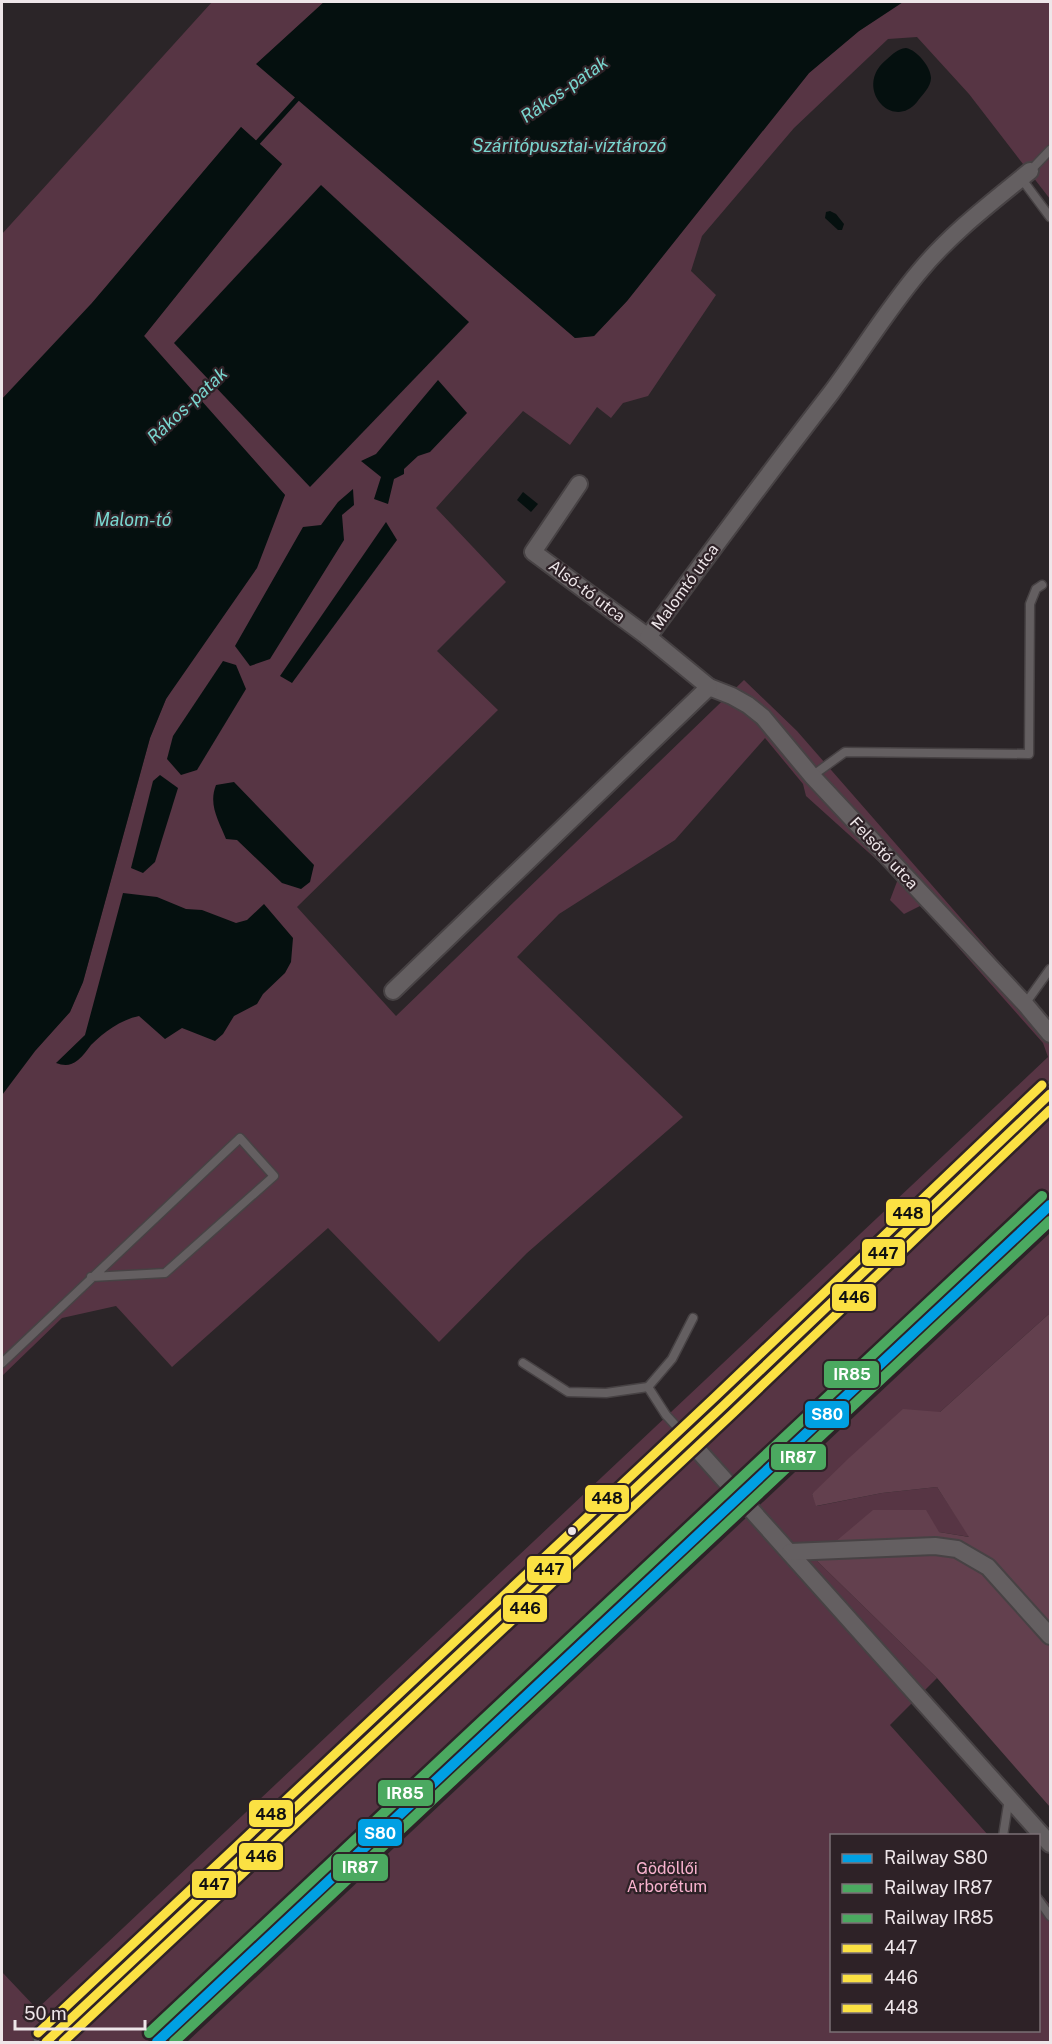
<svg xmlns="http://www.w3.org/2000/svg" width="1052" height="2044" viewBox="0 0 1052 2044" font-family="'Public Sans',sans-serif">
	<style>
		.green { fill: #573544 }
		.forest { fill: #63404e }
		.water { fill: #05100f }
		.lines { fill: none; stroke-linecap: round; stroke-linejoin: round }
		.stream { stroke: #05100f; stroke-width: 5 }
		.lane-casing { stroke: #474244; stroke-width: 11 }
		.street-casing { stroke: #474244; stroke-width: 20 }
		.secondary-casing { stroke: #474244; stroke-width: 27 }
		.lane { stroke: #645f61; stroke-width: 8 }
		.street { stroke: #645f61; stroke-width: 16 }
		.secondary { stroke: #686064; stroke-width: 24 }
		.bus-1-casing { stroke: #2e2227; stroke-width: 14 }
		.bus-2-casing { stroke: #2e2227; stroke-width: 14 }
		.bus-3-casing { stroke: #2e2227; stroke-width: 14 }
		.bus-1 { stroke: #fbe143; stroke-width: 9 }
		.bus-2 { stroke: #fbe143; stroke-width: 9 }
		.bus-3 { stroke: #fbe143; stroke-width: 9 }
		.rail-1-casing { stroke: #2e2227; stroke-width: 15 }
		.rail-2-casing { stroke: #2e2227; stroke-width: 15 }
		.rail-3-casing { stroke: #2e2227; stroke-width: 15 }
		.rail-1 { stroke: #00a0e3; stroke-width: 10 }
		.rail-2 { stroke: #4ba960; stroke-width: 10 }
		.rail-3 { stroke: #4ba960; stroke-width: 10 }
		.bus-dot { fill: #eee6e9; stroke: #2e2227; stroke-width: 2 }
		.labels { text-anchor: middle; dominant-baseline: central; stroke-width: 4.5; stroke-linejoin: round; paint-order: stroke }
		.street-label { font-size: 16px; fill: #eee6e9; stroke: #2e2227 }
		.park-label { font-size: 16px; fill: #f9b3cf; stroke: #2e2227 }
		.water-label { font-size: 18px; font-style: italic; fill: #7ad7d0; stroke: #2e2227 }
		.line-badge { stroke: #2e2227; stroke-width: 2 }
		.badge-label { font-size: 16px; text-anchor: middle; font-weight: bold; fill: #fff }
		.pale-badge-label { font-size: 16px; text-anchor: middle; font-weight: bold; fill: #111 }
	</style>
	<rect width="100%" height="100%" fill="#2b2528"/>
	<g class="green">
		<polygon points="212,2 324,2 257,64 575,338 594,336 627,301 809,73 859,31 903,2 1050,2 1050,199 969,94 917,37 888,39 794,128 702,236 691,271 716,295 648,396 623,403 611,418 597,407 570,445 523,411 436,508 506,582 437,651 498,710 297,907 396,1016 744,680 797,731 1050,1020 1050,1194 147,2042 2,2042 2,1972 37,2009 1048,1057 1043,1043 926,911 920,906 904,914 890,900 898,879 806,796 803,784 765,738 675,840 559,914 517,957 683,1117 527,1253 439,1342 328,1228 172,1367 116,1306 62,1318 2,1376 2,1095 35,1051 70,1012 83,982 150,738 166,699 285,495 144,336 282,164 241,127 92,303 2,399 2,234"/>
		<polygon points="1050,1233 1050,1313 940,1412 812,1494 817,1506 882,1493 937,1487 970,1537 939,1532 815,1559 937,1678 890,1725 988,1835 832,1836 832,2030 1038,2030 1039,1892 1050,1905 1050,2042 187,2042"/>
	</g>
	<polygon class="forest" points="1050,1313 1050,1807 937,1678 815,1559 873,1510 926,1510 939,1532 969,1537 937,1487 882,1493 816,1506 812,1494 849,1458 903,1409 940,1412"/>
	<g class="water">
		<polygon points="324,2 903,2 859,31 809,73 627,301 594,336 575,338 256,64"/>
		<path d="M906,48C917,50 931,67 931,78C931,87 922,95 917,102C892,132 853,87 886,60C893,54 897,49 906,48Z"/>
		<polygon points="241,127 282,164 144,336 285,495 257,568 166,699 150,738 83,982 70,1012 35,1051 2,1095 2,399 92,303"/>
		<polygon points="321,185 469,322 310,487 174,343"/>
		<polygon points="830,211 836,214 844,224 842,230 838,230 825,218 826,212"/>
		<polygon points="438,380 467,413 430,452 418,456 404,469 404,474 394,479 388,504 374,499 381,477 361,461 376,454"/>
		<polygon points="353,489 354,505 342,515 344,540 270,659 250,666 235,646 303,527 321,525 338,502"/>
		<polygon points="523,492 538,504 531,512 517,500"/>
		<polygon points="386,522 397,540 292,683 280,676"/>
		<polygon points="223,661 236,665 246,689 197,770 181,775 167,759 173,736"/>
		<polygon points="160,775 178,788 155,862 143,873 131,868 153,781"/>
		<path d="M234,782L314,865L310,882L301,889L282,883L237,840L226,839C219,821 208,805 216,785Z"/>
		<path d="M123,893L157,897L186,909L202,910L236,923L247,920L264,904L293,938L291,962L285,973L263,994L257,1004L234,1016L223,1034L215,1041L182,1028L165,1039L139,1016C120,1020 104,1032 91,1045C87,1050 83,1056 78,1060C71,1066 64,1066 56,1063L85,1035Z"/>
	</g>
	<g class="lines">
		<g class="stream">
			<polyline points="258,142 297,99"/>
			<polyline points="191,401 215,378"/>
		</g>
		<defs>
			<g id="lane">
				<polyline points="1030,171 1050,150"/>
				<polyline points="1021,178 1050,217"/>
				<polyline points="812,776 845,752 1029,754 1030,604 1036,589 1042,585"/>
				<polyline points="1025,1004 1050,969"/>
				<polyline points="2,1363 240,1138 274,1176 165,1273 91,1277"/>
				<polyline points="523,1363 568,1392 606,1393 648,1387"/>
				<polyline points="687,1438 666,1415 648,1387 672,1359 693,1318"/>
				<polyline points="1003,1836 1009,1798"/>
				<polyline points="1038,1899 1050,1916"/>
			</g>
			<g id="street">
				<polyline points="579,484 533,552 648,637"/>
				<polyline points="709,687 732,696 748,705 763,717 812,776 1025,1004 1050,1034"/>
				<path d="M393,991L709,687L648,637C708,555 769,473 831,393C861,353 887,310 919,272C951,233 991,203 1030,171"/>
				<polyline points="687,1438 1050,1844"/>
				<polyline points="790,1552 935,1546 957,1549 988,1567 1050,1636"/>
			</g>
			<polyline id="secondary" points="46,2042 723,1406 1050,1094"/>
		</defs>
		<use href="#lane" class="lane-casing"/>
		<use href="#street" class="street-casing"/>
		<use href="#secondary" class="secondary-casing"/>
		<use href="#lane" class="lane"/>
		<use href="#street" class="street"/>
		<use href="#secondary" class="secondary"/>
		<defs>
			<polyline id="bus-1" points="46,2042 723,1406 1050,1094"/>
			<polyline id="bus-2" points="63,2042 731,1415 1050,1110"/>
			<polyline id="bus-3" points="38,2033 715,1397 1042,1085"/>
		</defs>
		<use href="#bus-1" class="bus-1-casing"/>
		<use href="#bus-2" class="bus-2-casing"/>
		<use href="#bus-3" class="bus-3-casing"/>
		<use href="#bus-1" class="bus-1"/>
		<use href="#bus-2" class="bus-2"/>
		<use href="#bus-3" class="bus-3"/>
		<defs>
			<polyline id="rail-1" points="157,2042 1050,1205"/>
			<polyline id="rail-2" points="174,2042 1050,1221"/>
			<polyline id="rail-3" points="149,2033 1042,1196"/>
		</defs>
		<use href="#rail-1" class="rail-1-casing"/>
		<use href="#rail-2" class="rail-2-casing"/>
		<use href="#rail-3" class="rail-3-casing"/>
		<use href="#rail-1" class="rail-1"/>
		<use href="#rail-2" class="rail-2"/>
		<use href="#rail-3" class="rail-3"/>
	</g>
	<circle class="bus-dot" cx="572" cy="1531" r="5"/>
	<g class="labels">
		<g class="street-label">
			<text transform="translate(685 587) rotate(-54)">Malomtó utca</text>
			<text transform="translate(587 591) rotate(37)">Alsó-tó utca</text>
			<text transform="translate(884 853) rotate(47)">Felsőtó utca</text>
		</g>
		<g class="park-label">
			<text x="667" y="1868">Gödöllői<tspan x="667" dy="18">Arborétum</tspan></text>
		</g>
		<g class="water-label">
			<text transform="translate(564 89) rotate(-35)">Rákos-patak</text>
			<text x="569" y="145">Száritópusztai-víztározó</text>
			<text transform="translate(187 405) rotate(-43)">Rákos-patak</text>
			<text x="133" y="519">Malom-tó</text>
		</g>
	</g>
	<g class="line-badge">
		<rect x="885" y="1198" width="46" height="29" rx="6" fill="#fbe143"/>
		<rect x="861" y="1238" width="45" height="29" rx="6" fill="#fbe143"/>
		<rect x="831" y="1283" width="46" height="29" rx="6" fill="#fbe143"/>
		<rect x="823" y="1360" width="57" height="29" rx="6" fill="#4ba960"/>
		<rect x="804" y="1400" width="46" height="29" rx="6" fill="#00a0e3"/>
		<rect x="770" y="1443" width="57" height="28" rx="6" fill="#4ba960"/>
		<rect x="584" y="1484" width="46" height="29" rx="6" fill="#fbe143"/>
		<rect x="526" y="1555" width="46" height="29" rx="6" fill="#fbe143"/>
		<rect x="502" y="1594" width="46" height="29" rx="6" fill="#fbe143"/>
		<rect x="377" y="1779" width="57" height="28" rx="6" fill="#4ba960"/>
		<rect x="248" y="1799" width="46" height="29" rx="6" fill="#fbe143"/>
		<rect x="357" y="1818" width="46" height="29" rx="6" fill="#00a0e3"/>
		<rect x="238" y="1842" width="46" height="29" rx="6" fill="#fbe143"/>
		<rect x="332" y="1853" width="57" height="29" rx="6" fill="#4ba960"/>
		<rect x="191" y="1870" width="46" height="29" rx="6" fill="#fbe143"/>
	</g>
	<g class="badge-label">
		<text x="852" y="1380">IR85</text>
		<text x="827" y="1420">S80</text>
		<text x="798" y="1463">IR87</text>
		<text x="405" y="1799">IR85</text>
		<text x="380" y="1839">S80</text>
		<text x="360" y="1873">IR87</text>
	</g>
	<g class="pale-badge-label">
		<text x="908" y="1219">448</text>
		<text x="883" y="1259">447</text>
		<text x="854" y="1303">446</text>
		<text x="607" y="1504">448</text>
		<text x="549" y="1575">447</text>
		<text x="525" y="1614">446</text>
		<text x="271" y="1820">448</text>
		<text x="261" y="1862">446</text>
		<text x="214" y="1890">447</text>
	</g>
	<rect width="1052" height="2044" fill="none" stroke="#eee6e9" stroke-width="6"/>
	<rect x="830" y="1834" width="210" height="198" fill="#2e2227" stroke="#7b7075" stroke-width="1.5"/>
	<rect x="842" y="1854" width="30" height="9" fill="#00a0e3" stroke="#7b7075" stroke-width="1.5"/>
	<text x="884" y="1864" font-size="18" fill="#eee6e9">Railway S80</text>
	<rect x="842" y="1884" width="30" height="9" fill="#4ba960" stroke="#7b7075" stroke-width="1.5"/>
	<text x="884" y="1894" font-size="18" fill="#eee6e9">Railway IR87</text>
	<rect x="842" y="1914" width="30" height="9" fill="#4ba960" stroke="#7b7075" stroke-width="1.5"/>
	<text x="884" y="1924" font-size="18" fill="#eee6e9">Railway IR85</text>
	<rect x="842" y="1944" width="30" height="9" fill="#fbe143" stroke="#7b7075" stroke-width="1.5"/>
	<text x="884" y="1954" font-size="18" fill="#eee6e9">447</text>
	<rect x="842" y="1974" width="30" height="9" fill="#fbe143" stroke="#7b7075" stroke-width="1.5"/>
	<text x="884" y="1984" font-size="18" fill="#eee6e9">446</text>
	<rect x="842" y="2004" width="30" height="9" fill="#fbe143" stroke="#7b7075" stroke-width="1.5"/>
	<text x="884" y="2014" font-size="18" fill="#eee6e9">448</text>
	<path d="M15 2020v9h130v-9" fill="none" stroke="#eee6e9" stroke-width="3"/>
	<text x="24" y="2020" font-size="18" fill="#eee6e9" stroke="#2e2227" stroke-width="4.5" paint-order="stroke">50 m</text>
</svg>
